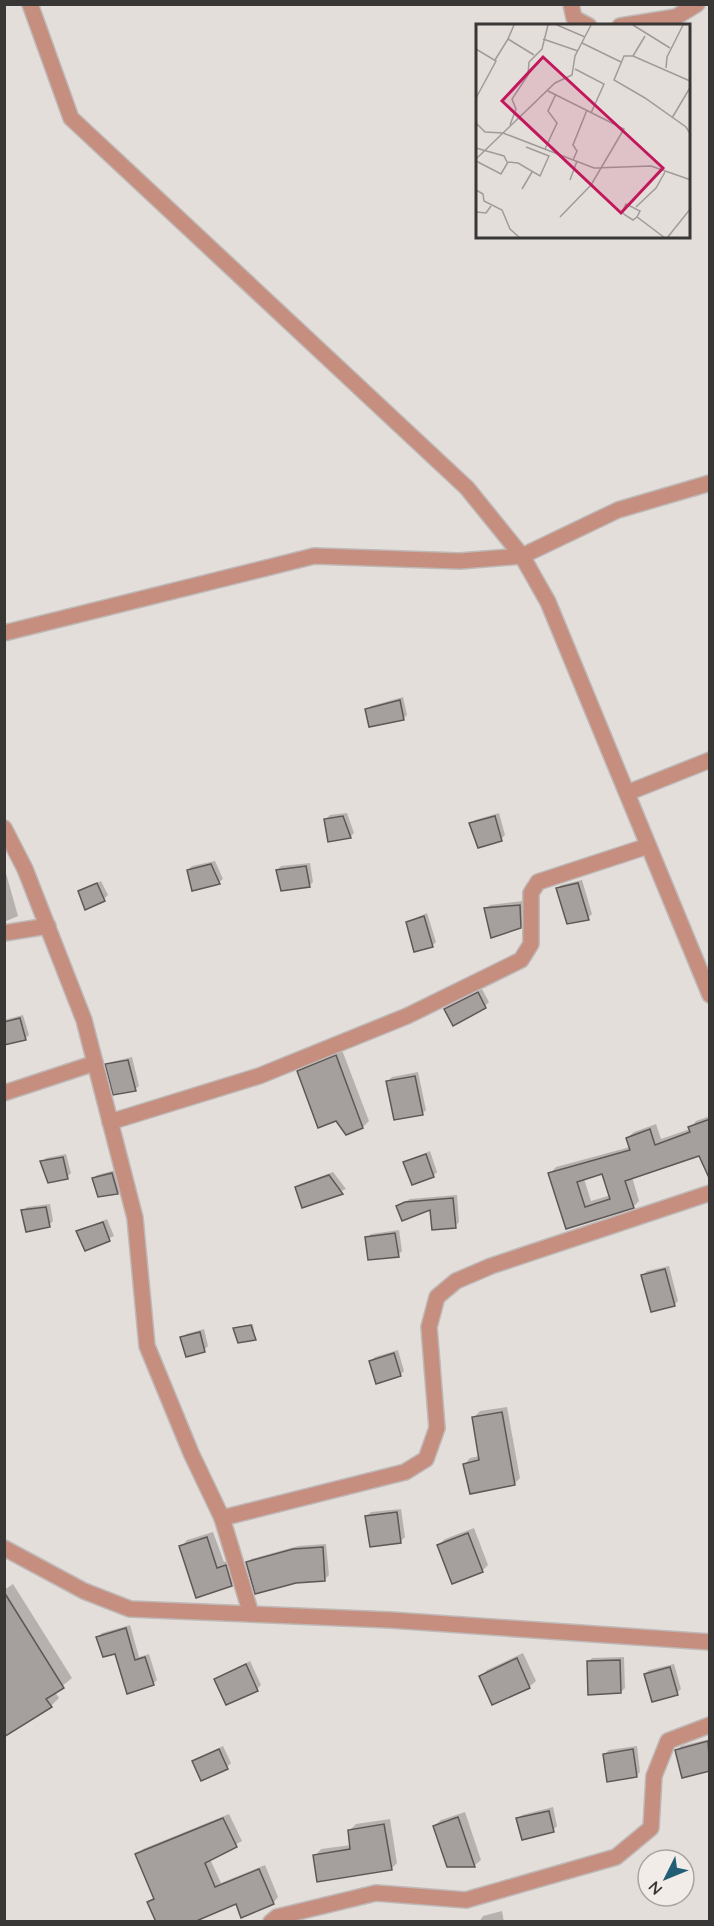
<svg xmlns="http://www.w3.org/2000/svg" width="714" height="1926" viewBox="0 0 714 1926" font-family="Quicksand,sans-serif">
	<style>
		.shadow { fill: #0003; fill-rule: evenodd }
		.building { fill: #a59f9d; stroke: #5d5856; stroke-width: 1.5; fill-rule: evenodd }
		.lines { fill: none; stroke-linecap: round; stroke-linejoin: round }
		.minor-casing { stroke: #beb9b7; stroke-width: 18 }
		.tertiary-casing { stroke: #beb9b7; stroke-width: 18 }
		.minor { stroke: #c58e7f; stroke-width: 15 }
		.tertiary { stroke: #c58e7f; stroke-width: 15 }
		.inset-road { fill: none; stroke: #a09b99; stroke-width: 1.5 }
		.view { fill: #c2185b; fill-opacity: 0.15; stroke: #c2185b; stroke-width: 3 }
		.inset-edge { fill: none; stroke: #393736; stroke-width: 3 }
	</style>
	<rect width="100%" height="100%" fill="#e4dedb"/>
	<g class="shadow">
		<polygon points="403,697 407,715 403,719 367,710 371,706"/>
		<polygon points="347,813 354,833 351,836 330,840 326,819 330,815"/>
		<polygon points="499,813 505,835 501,839 471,824 475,820"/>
		<polygon points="215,861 223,879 219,882 193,889 188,870 192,866"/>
		<polygon points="310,863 313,882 309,886 277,870 281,866"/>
		<polygon points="4,866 18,916 4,922"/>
		<polygon points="582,880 592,914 588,918 557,889 561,885"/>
		<polygon points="101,881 108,895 104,899 80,892"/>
		<polygon points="523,901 525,923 520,927 486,909 490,905"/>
		<polygon points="427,913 436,942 432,946 407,922"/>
		<polygon points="482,989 489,1002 485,1006 445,1009"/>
		<polygon points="23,1015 29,1035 25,1039 4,1043 4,1020"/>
		<polygon points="342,1050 369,1121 363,1127 298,1072 305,1065"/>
		<polygon points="132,1057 139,1086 135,1089 107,1066 111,1062"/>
		<polygon points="418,1072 426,1110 422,1114 388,1081 392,1077"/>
		<path d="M710,1116V1178L700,1154L632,1177L639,1201L633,1207L567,1228L550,1173L556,1167L630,1147L627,1138L634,1132L656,1124L661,1139L690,1129L696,1121ZM603,1172L611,1195L591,1201L584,1179Z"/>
		<polygon points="430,1151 437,1172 433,1176 405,1162"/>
		<polygon points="66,1154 71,1173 67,1177 42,1162 46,1158"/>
		<polygon points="116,1170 121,1189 118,1193 93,1179 97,1175"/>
		<polygon points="333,1172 346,1189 303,1206 297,1187 300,1184"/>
		<polygon points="457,1195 459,1222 455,1226 431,1208 398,1206 410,1199"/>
		<polygon points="50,1204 53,1221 49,1225 23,1211 27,1207"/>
		<polygon points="107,1219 114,1236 86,1249 78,1232"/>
		<polygon points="399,1230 402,1251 398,1255 367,1238 371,1234"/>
		<polygon points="669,1266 678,1301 674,1305 643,1275 647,1271"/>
		<polygon points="253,1324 255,1338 234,1329 236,1327"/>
		<polygon points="204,1329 208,1346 204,1350 182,1338 186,1334"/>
		<polygon points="398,1350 404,1371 400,1375 371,1361 375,1357"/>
		<polygon points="507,1407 520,1478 515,1483 471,1492 465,1464 470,1458 480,1456 474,1417 480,1411"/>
		<polygon points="401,1509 405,1537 401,1541 367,1516 371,1512"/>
		<polygon points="474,1528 488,1565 482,1571 439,1545 445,1539"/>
		<polygon points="213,1532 224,1562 232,1560 238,1579 232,1585 181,1547 187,1540"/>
		<polygon points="326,1544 329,1575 325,1579 247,1563 251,1559 298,1546"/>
		<polygon points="13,1584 72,1678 55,1692 59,1698 51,1706 4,1735 4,1590"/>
		<polygon points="130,1625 139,1657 149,1654 157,1680 153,1684 98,1637 102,1633"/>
		<polygon points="523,1653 536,1681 529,1687 481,1676 487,1670"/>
		<polygon points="624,1657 625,1688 621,1692 588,1662 592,1658"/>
		<polygon points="250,1661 261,1685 257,1689 216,1679"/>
		<polygon points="674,1664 681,1689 677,1693 645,1674 649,1670"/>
		<polygon points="710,1739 710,1769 677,1750 681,1746"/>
		<polygon points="223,1746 231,1763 227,1767 194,1761"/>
		<polygon points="637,1746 640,1772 636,1776 605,1754 609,1750"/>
		<polygon points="553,1807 557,1826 553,1830 518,1819 522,1815"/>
		<polygon points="465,1812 481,1860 474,1866 434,1826 441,1820"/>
		<polygon points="229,1814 242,1841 210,1859 221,1883 265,1865 278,1897 273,1903 237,1902 200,1917 201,1922 157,1922 149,1902 154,1897 137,1855 143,1849"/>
		<polygon points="390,1819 397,1863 391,1869 315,1856 321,1849 351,1845 349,1831 356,1824"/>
		<polygon points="502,1911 504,1922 479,1922 483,1916"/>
	</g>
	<g class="building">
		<polygon points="400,700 404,720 369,727 365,709"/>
		<polygon points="343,816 351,838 328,842 324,819"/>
		<polygon points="495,816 502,841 478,848 469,823"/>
		<polygon points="211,864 220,884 192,891 187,870"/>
		<polygon points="306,866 310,887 281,891 276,870"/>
		<polygon points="97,883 105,901 85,910 78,891"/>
		<polygon points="578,883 589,920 567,924 556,888"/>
		<polygon points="520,905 521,928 491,938 484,908"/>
		<polygon points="424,916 433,947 414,952 406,922"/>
		<polygon points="478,992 486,1008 453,1026 444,1009"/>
		<polygon points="20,1018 26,1040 4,1045 4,1022"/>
		<polygon points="336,1055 363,1128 346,1135 336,1121 318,1128 297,1071"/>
		<polygon points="128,1060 136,1091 113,1095 105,1064"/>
		<polygon points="415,1076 423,1115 394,1120 386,1081"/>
		<path d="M710,1119V1180L699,1156L625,1181L634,1208L566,1229L548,1173L630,1150L626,1138L650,1129L655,1145L690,1132L688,1127ZM602,1174L610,1199L585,1207L577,1182Z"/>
		<polygon points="426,1154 434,1177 412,1185 403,1162"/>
		<polygon points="63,1157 68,1179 48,1183 40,1161"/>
		<polygon points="112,1173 118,1194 98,1197 92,1178"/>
		<polygon points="329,1175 343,1194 302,1208 295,1187"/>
		<polygon points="453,1198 456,1228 432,1230 430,1210 402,1221 396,1206 405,1202"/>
		<polygon points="46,1207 50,1227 26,1232 21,1210"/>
		<polygon points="103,1222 110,1241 85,1251 76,1231"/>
		<polygon points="395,1233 399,1257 368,1260 365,1237"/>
		<polygon points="665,1269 675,1306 651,1312 641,1275"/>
		<polygon points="251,1325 256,1340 238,1343 233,1328"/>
		<polygon points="200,1332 205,1352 186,1357 180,1337"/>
		<polygon points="394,1353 401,1376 376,1384 369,1361"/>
		<polygon points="502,1412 515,1485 470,1494 463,1464 479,1460 472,1417"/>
		<polygon points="397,1512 401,1543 370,1547 365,1516"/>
		<polygon points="468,1533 483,1572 452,1584 437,1545"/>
		<polygon points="207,1537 217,1568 226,1565 232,1586 196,1598 179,1546"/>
		<polygon points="323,1547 325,1581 296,1583 255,1594 246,1562 293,1549"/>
		<polygon points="4,1592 64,1688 46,1699 52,1707 4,1737"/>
		<polygon points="126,1628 135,1660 145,1657 154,1685 127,1694 115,1654 103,1657 96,1637"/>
		<polygon points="517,1658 530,1688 492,1705 479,1676"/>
		<polygon points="620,1660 621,1693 588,1695 587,1661"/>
		<polygon points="246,1664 258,1691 226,1705 214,1679"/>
		<polygon points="670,1667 678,1695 652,1702 644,1674"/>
		<polygon points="708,1741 710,1771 682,1778 675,1750"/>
		<polygon points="219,1749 228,1769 201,1781 192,1761"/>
		<polygon points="633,1749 637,1777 607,1782 603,1754"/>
		<polygon points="549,1811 554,1832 522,1840 516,1818"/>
		<polygon points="458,1817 475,1867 447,1867 433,1826"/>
		<polygon points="223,1818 237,1847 205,1863 215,1887 259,1869 274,1904 241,1918 236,1904 194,1922 156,1922 147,1902 154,1899 135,1854"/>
		<polygon points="384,1824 392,1870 317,1882 313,1855 350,1849 348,1830"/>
	</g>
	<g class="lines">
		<defs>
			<g id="minor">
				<polyline points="30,4 71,118 467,488 522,556 548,602 710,995"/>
				<polyline points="571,4 574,18 589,26"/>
				<polyline points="620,26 676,17 697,4"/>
				<polyline points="4,633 314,556 460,561 522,556 618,510 710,483"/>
				<polyline points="627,793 710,760"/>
				<polyline points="4,828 25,869 84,1020 135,1218 147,1346 191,1453 222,1518 251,1614"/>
				<polyline points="4,933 48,926"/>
				<polyline points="4,1093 95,1063"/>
				<polyline points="110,1122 259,1076 407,1016 521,960 531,944 531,893 538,882 648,846"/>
				<polyline points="222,1518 405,1472 426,1459 437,1428 429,1327 437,1297 456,1281 491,1266 710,1193"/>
				<polyline points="271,1922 277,1917 376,1893 466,1900 616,1857 651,1828 654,1776 668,1741 710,1725"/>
			</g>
			<polyline id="tertiary" points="4,1548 84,1591 130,1609 390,1620 710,1642"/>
		</defs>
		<use href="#minor" class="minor-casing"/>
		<use href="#tertiary" class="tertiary-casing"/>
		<use href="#minor" class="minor"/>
		<use href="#tertiary" class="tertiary"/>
	</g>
	<g transform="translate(476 24)">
		<rect width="214" height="214" fill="#e4dedb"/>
		<path class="inset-road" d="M38,1L32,15L58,31M81,1L109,13M157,1L194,24M67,15L102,27M106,19L145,38M0,25L20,37L0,74M157,32L169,12M19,36L32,15M190,44L191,33L207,1M99,45L128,60L115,89M214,57L157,32H148L138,56L169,74L210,103L215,111M72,67L148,105L115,161L84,193M196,94L215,62M0,99L9,108L27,109L118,144L175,142L215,156M34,101L40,85L36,75L52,51L53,38L66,25L72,1M0,124L28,132L31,138L42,139L64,152L73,132L50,123M69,125L81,99L72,87L80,70M0,135L79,59L96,51L99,32L115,1M97,136L101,127L97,121L111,86M0,137L25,150L32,138M94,156L101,137M46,165L56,148M0,166L7,170L8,177L26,186L34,205L44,214M160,183L180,164L189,148M0,188L10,189L15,182M161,193L164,187L150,180L146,188L149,191L157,196L161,193L189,214M191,214L215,184"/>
		<path class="view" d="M67,33L187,144L145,189L26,77Z"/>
		<rect width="214" height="214" class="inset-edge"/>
	</g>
	<rect width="714" height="1926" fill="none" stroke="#393736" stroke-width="12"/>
	<g transform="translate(666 1878) rotate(227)"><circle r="28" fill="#f1ece8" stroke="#a7a4a1" stroke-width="1.5"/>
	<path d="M0-4.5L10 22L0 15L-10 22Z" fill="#225e76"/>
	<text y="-9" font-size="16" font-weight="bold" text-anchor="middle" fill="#393736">N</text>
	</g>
</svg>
